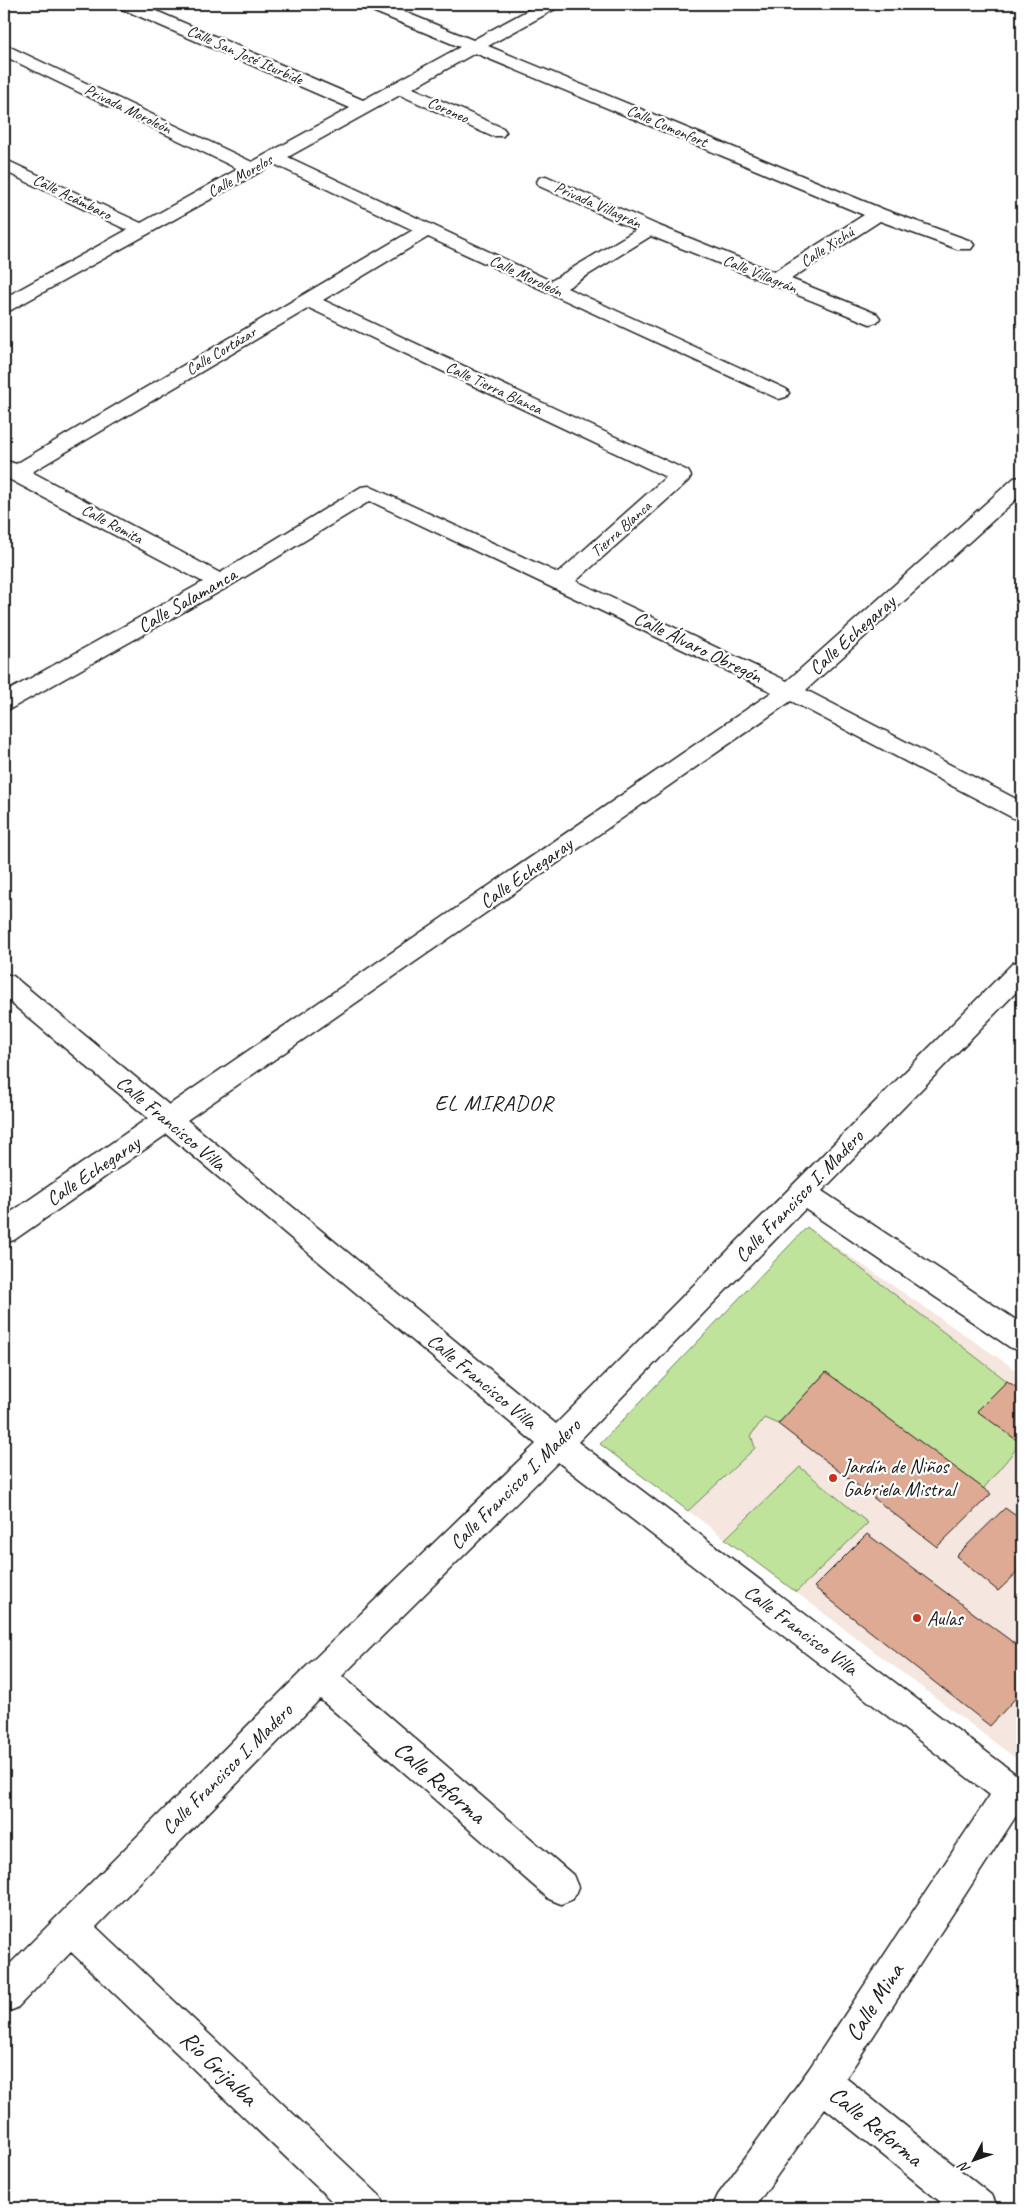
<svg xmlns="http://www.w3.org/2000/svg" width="1026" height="2212" viewBox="0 0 1026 2212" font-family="Caveat,sans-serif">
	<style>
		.built { fill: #f5e6df }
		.green { fill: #c0e39c; stroke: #6e805c }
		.building { fill: #dfaa93; stroke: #1c1c1c }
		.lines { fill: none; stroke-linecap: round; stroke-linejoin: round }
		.minor-casing { stroke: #1c1c1c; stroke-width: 3 }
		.minor { fill: #fff; fill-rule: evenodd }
		.poi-dot { fill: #c8321e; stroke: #fff; stroke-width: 2 }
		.labels { text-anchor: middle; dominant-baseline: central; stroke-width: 4.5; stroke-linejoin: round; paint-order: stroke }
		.far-street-label { font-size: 16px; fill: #1c1c1c; stroke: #fff }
		.street-label { font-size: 20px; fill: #1c1c1c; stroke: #fff }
		.poi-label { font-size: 20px; fill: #1c1c1c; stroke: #fff; text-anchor: start }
		.quarter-label { font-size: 22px; letter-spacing: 1px; fill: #1c1c1c; stroke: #fff }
		.near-street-label { font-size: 24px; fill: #1c1c1c; stroke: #fff }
	</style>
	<rect width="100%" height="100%" fill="#fff"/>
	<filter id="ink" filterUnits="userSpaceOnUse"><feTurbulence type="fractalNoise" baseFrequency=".02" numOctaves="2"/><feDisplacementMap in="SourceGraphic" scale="10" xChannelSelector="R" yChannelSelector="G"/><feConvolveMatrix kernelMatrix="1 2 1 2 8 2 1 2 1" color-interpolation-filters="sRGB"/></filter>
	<g filter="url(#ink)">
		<polygon class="built" points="807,1227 1022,1374 1022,1763 600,1444"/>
		<g class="green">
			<polygon points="807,1227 1007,1381 978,1411 1021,1443 983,1489 826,1372 778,1424 764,1418 751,1435 755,1448 688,1511 600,1444"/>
			<polygon points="800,1467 868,1523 796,1592 725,1539"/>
		</g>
		<g class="building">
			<polygon points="826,1372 991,1494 937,1547 778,1424"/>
			<polygon points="1007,1381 1022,1391 1022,1444 977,1411"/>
			<polygon points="1005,1508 1022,1520 1022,1568 998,1591 956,1556"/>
			<polygon points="867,1534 1022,1649 1022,1691 990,1726 814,1587"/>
		</g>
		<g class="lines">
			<defs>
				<path id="minor" d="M118,4H140L363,100L460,47L365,8L363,4H385L473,40L539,4H559L557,8L488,46L885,210L971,241L974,245L971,249H957L880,221L791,279L877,314L880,318L877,322L870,324L651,236L567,288L786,389L789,393L786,397L779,399L428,237L323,300L688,471L691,476L688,481L576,581L787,681L1014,478L1022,477V494L806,690L1022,802V820L1013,818L791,701L187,1120L556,1424L1013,963L1022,961V986L822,1191L1022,1324V1351L1011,1348L805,1209L578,1442L1022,1779V1815L1018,1813L846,2078L991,2195L997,2208H948L825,2108L754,2208H712L718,2195L809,2069L990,1795L558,1462L342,1676L573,1875L578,1887L573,1899L561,1904L549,1899L320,1699L96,1927L379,2195L385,2208H339L71,1952L17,2008L4,2013V1970L307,1666L536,1444L167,1134L14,1240L4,1243V1217L148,1118L4,997V974L13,976L169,1105L772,692L370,501L228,587L12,708L4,711V693L203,582L7,478L4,474V460L16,464L413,230L274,164L11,310L4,312V298L127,230L4,171V159L141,223L238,169L4,56V44L252,162L350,108L120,8ZM475,53L864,215L774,272L657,225L546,176L539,178L537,182L539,186L636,230L551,281L288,157L400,95L491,136H503L506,132L503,128L413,88ZM309,308L666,477L558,573L369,486L361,487L220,573L32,472Z"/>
			</defs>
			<use href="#minor" class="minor-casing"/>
			<use href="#minor" class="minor"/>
		</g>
	</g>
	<g class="poi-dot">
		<circle cx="833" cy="1478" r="5"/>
		<circle cx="917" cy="1618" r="5"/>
	</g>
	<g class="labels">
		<g class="far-street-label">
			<text transform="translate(245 55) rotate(24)">Calle San José Iturbide</text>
			<text transform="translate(128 109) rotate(26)">Privada Moroleón</text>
			<text transform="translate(448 110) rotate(24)">Coroneo</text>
			<text transform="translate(667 126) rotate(23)">Calle Comonfort</text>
			<text transform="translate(240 176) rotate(-29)">Calle Morelos</text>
			<text transform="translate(72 197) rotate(26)">Calle Acámbaro</text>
			<text transform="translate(598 205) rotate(24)">Privada Villagrán</text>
			<text transform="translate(827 247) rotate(-33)">Calle Xichú</text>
			<text transform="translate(760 274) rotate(22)">Calle Villagrán</text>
			<text transform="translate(526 276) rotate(25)">Calle Moroleón</text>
			<text transform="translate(221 351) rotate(-31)">Calle Cortázar</text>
			<text transform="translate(494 388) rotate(25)">Calle Tierra Blanca</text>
			<text transform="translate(112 524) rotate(28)">Calle Romita</text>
			<text transform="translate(621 529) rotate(-42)">Tierra Blanca</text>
		</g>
		<g class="street-label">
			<text transform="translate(187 600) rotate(-30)">Calle Salamanca</text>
			<text transform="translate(852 635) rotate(-42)">Calle Echegaray</text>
			<text transform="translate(698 647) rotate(26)">Calle Álvaro Obregón</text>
			<text transform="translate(526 873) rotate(-35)">Calle Echegaray</text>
			<text transform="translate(171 1123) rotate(40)">Calle Francisco Villa</text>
			<text transform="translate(93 1171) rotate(-34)">Calle Echegaray</text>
			<text transform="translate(799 1196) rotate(-46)">Calle Francisco I. Madero</text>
			<text transform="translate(482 1381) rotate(40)">Calle Francisco Villa</text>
			<text transform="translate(515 1484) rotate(-45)">Calle Francisco I. Madero</text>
			<text transform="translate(801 1630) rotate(37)">Calle Francisco Villa</text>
			<text transform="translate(227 1769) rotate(-45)">Calle Francisco I. Madero</text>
		</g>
		<g class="poi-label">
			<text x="843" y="1466">Jardín de Niños<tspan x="843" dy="23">Gabriela Mistral</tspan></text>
			<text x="927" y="1618">Aulas</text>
		</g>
		<g class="quarter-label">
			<text x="494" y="1103">EL MIRADOR</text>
		</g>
		<g class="near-street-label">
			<text transform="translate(440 1782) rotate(41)">Calle Reforma</text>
			<text transform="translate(874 2002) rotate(-57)">Calle Mina</text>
			<text transform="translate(219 2068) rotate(44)">Río Grijalba</text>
			<text transform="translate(876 2126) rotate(39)">Calle Reforma</text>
		</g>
	</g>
	<rect width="1026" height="2212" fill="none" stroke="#fff" stroke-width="20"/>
	<rect x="10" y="10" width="1006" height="2192" fill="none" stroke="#1c1c1c" stroke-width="2" filter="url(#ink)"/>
	<g transform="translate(974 2160) rotate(229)" stroke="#ffffff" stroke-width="4" paint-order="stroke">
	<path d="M0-4L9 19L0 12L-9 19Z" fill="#1c1c1c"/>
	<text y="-8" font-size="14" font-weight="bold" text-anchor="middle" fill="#1c1c1c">N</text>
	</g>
</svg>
